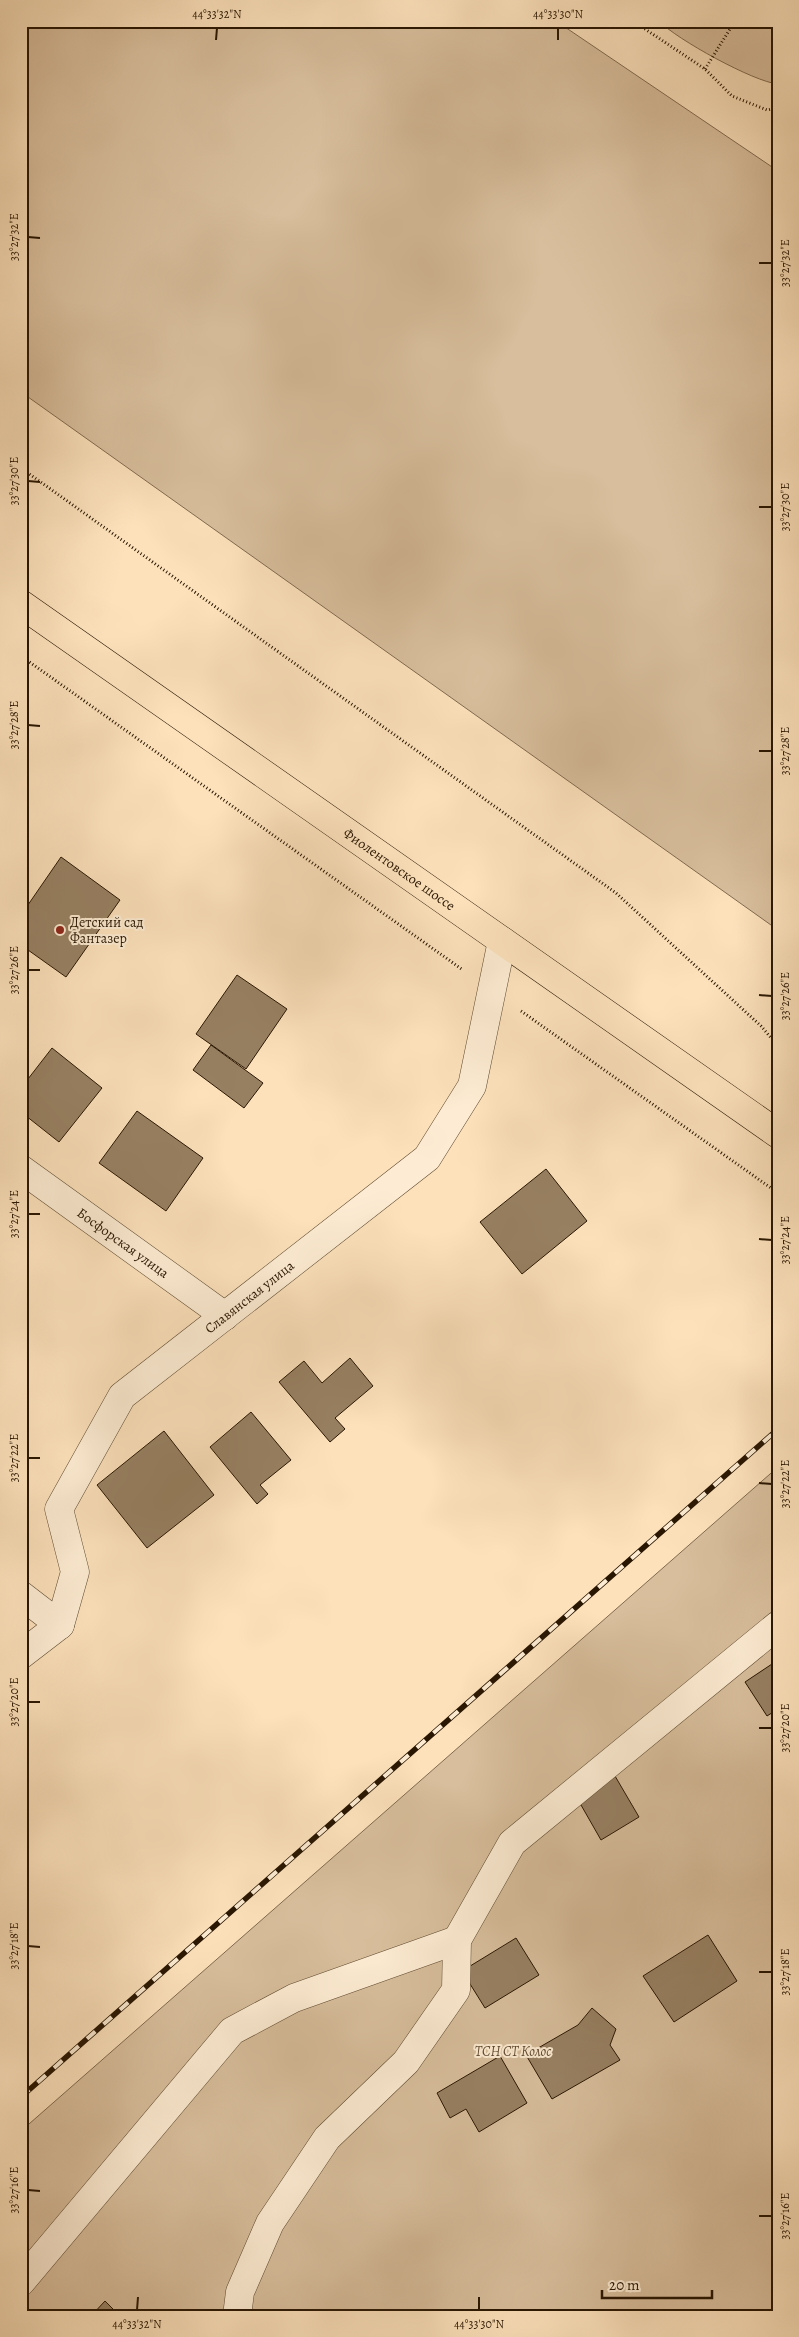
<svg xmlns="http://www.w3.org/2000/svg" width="799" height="2337" viewBox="0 0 799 2337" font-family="Alegreya,serif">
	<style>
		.green { fill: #d8be9c; stroke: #806a4f }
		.building { fill: #978062; stroke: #291602 }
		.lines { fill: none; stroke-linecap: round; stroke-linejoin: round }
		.minor-casing { stroke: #5e4930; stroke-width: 29 }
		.major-casing { stroke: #291602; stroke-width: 29 }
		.path { stroke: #291602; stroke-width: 3; stroke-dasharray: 1 2.5; stroke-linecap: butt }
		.minor { stroke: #fdecd3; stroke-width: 28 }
		.major { stroke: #fce1bb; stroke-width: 28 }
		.rail-casing { stroke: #291602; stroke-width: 5.5 }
		.rail { stroke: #fdecd3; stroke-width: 4; stroke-dasharray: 11; stroke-linecap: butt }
		.ticks { fill: none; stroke: #291602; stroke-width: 2 }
		.poi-dot { fill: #8f2418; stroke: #fdecd3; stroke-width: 2 }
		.labels { text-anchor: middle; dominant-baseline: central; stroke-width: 4; stroke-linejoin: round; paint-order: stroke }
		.street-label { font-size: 14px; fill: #291602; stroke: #fdecd3 }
		.poi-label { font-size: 14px; fill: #291602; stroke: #fdecd3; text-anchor: start }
		.park-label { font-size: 14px; font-style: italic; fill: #5e4830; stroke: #fdecd3 }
		.neatline { fill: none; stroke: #291602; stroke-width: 2 }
		.ticks-label { font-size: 12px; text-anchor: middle; fill: #291602 }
	</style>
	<rect width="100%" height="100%" fill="#fce1bb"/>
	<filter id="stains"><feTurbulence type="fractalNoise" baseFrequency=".004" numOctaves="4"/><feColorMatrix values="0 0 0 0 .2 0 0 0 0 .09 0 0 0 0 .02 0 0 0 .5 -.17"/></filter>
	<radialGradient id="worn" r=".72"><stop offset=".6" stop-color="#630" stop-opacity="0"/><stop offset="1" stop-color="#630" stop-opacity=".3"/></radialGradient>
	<g class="green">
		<polygon points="21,21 556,21 778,171 778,930 21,392"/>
		<path d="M659,21H778V84C754,82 676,39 659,21Z"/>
		<polygon points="778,1467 778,2316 21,2316 21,2131"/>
	</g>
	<g class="building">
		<polygon points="61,857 120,900 66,977 21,945 21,915"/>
		<polygon points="237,975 287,1009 246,1069 196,1034"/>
		<polygon points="211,1045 263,1083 244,1108 193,1070"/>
		<polygon points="52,1048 102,1088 59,1142 21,1112 21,1088"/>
		<polygon points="137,1111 203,1158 166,1211 99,1163"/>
		<polygon points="546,1169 587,1221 522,1274 480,1222"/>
		<polygon points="350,1358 373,1386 335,1418 345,1429 330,1442 279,1382 304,1361 322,1383"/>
		<polygon points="251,1412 291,1460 260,1485 268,1494 257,1504 210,1447"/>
		<polygon points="164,1431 214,1495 147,1548 97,1485"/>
		<polygon points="778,1660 778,1709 767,1716 745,1682"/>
		<polygon points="615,1776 639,1817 601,1840 577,1798"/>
		<polygon points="708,1935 737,1981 674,2022 643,1976"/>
		<polygon points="516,1938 539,1975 485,2008 462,1971"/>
		<polygon points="592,2008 616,2029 610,2045 620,2060 552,2099 526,2055 578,2025"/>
		<polygon points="500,2056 527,2103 479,2132 466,2109 450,2118 437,2093"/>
		<polygon points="105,2301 120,2316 91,2316"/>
	</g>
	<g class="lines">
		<defs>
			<g id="minor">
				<path id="s1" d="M21,1169L225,1316"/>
				<polyline points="21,1595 60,1625"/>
				<path id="s2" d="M21,1655L60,1625L75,1572L59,1509L122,1396L427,1158L472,1086L502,941"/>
				<polyline points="21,2282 232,2031 294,1998 457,1940"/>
				<polyline points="237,2316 240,2292 270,2223 327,2138 406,2062 456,1990 457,1940 512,1843 778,1625"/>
			</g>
			<g id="major">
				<path id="s3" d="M21,604L778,1134"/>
			</g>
		</defs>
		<use href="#minor" class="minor-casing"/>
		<use href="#major" class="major-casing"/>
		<g class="path">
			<polyline points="633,21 705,69 732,96 767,110 778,108"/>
			<polyline points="705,69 735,21"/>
			<polyline points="21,468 616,893 761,1026 778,1046"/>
			<polyline points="21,656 463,970"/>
			<polyline points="521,1011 778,1193"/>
		</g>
		<use href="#minor" class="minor"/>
		<use href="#major" class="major"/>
		<defs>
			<polyline id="rail" points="21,2097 778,1429"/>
		</defs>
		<use href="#rail" class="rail-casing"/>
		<use href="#rail" class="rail"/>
	</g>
	<path class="ticks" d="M216,40L217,28M558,40V28M28,237L40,238M759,263H772M28,481L40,482M759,507H772M28,725L40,726M759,751H772M28,970H40M759,995L772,996M28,1214H40M759,1239L772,1240M28,1458H40M759,1483L772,1484M28,1702H40M759,1728H772M28,1946L40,1947M759,1972H772M28,2190L40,2191M759,2216H772M137,2310L138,2297M479,2310V2297"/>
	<circle class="poi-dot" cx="60" cy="930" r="5"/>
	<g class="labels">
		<g class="street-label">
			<text stroke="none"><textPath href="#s3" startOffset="462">Фиолентовское шоссе</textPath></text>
			<text stroke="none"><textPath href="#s1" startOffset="126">Босфорская улица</textPath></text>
			<text stroke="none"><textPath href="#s2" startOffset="460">Славянская улица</textPath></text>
		</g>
		<g class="poi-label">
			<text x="70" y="922">Детский сад<tspan x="70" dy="16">Фантазер</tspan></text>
		</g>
		<g class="park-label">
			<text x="513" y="2051">ТСН СТ Колос</text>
		</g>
	</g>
	<rect width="799" height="2337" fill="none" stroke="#fce1bb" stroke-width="55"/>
	<path d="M602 2290v8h110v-8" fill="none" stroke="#291602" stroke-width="2.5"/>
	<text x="609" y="2290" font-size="15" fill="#291602" stroke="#fdecd3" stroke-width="4" paint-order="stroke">20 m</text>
	<rect x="28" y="28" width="744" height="2282" class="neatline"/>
	<g class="ticks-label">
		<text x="217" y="18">44°33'32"N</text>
		<text x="558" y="18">44°33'30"N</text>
		<text transform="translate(14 237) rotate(-90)" y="4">33°27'32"E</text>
		<text transform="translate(785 263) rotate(-90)" y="4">33°27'32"E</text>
		<text transform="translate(14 481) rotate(-90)" y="4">33°27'30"E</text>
		<text transform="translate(785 507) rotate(-90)" y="4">33°27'30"E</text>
		<text transform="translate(14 725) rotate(-90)" y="4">33°27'28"E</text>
		<text transform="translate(785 751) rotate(-90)" y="4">33°27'28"E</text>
		<text transform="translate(14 970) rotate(-90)" y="4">33°27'26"E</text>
		<text transform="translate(785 996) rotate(-90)" y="4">33°27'26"E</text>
		<text transform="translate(14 1214) rotate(-90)" y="4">33°27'24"E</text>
		<text transform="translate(785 1240) rotate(-90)" y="4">33°27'24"E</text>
		<text transform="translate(14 1458) rotate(-90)" y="4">33°27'22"E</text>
		<text transform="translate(785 1484) rotate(-90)" y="4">33°27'22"E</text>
		<text transform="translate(14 1702) rotate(-90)" y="4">33°27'20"E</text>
		<text transform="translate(785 1728) rotate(-90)" y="4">33°27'20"E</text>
		<text transform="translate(14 1946) rotate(-90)" y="4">33°27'18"E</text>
		<text transform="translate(785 1972) rotate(-90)" y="4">33°27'18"E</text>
		<text transform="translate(14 2190) rotate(-90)" y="4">33°27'16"E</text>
		<text transform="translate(785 2216) rotate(-90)" y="4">33°27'16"E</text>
		<text x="137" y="2328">44°33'32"N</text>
		<text x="479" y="2328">44°33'30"N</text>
	</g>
	<rect width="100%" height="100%" filter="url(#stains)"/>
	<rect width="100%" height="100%" fill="url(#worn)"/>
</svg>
